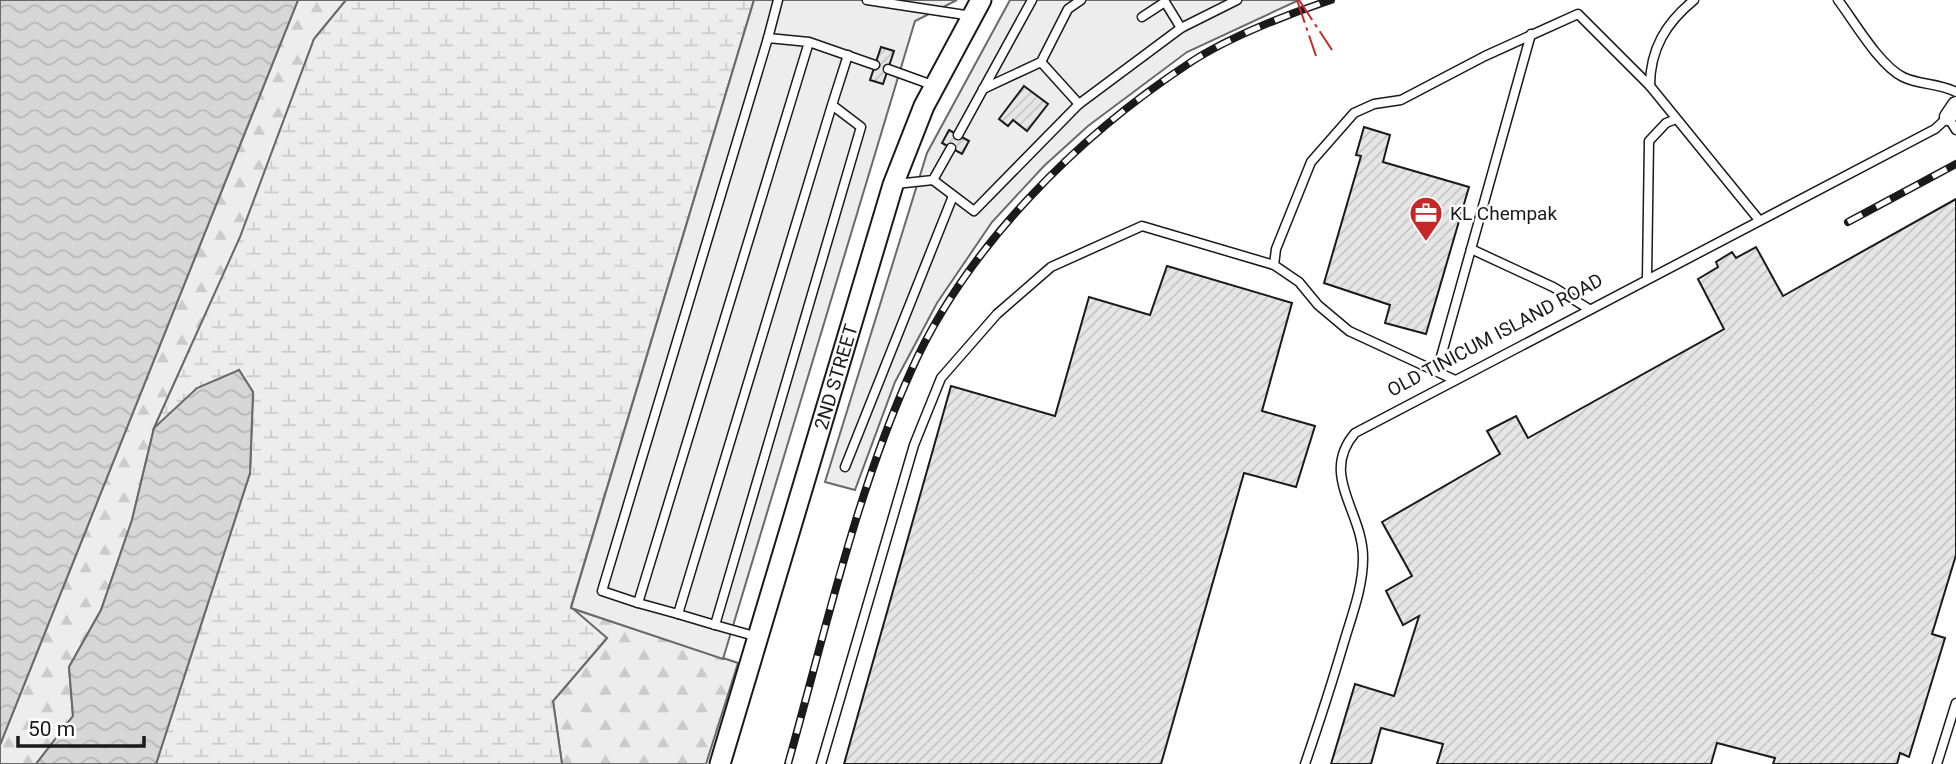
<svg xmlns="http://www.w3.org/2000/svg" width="1956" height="764" viewBox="0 0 1956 764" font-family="Roboto,sans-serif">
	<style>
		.forest { fill: url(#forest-firs); stroke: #6a6a6a; stroke-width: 2 }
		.wetland { fill: url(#wetland-marsh); stroke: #6a6a6a; stroke-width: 2 }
		.built { fill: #ededed; stroke: #6a6a6a; stroke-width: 2 }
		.water { fill: url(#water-waves); stroke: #6a6a6a; stroke-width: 2 }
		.building { fill: url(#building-hatch); stroke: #1a1a1a; stroke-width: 2 }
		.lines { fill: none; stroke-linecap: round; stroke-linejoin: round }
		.service-casing { stroke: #1a1a1a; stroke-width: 11 }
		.minor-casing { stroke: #1a1a1a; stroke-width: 19 }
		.tertiary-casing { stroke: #1a1a1a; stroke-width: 23 }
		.service { stroke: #fff; stroke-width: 8 }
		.minor { stroke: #fff; stroke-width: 16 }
		.tertiary { stroke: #fff; stroke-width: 19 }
		.rail-casing { stroke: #1a1a1a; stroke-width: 8 }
		.rail { stroke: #fff; stroke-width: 5; stroke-dasharray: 16; stroke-linecap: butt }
		.power { stroke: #c62828; stroke-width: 2; stroke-dasharray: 24 5 3.5 5; stroke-linecap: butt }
		.labels { text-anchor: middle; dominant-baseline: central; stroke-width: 5; stroke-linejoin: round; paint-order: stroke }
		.poi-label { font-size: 19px; fill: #1a1a1a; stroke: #fff; text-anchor: start }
		.street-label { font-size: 19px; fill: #1a1a1a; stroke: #fff }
	</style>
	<defs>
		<pattern id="forest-firs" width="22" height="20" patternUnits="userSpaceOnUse" patternTransform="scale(1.75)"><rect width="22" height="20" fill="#ededed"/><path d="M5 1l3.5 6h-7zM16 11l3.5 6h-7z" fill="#cbcbcb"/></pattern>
		<pattern id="wetland-marsh" width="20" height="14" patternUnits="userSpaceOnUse" patternTransform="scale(1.75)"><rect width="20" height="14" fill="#ededed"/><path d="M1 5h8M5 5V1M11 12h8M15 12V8" fill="none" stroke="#cbcbcb"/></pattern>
		<pattern id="water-waves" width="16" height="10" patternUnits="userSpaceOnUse" patternTransform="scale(1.75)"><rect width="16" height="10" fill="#d7d7d7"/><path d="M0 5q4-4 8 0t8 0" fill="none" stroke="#b8b8b8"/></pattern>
		<pattern id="building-hatch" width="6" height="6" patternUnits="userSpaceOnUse" patternTransform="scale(1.75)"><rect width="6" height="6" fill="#e6e6e6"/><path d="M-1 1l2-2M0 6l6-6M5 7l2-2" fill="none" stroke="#c5c5c5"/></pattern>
	</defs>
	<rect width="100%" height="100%" fill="#fff"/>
	<g class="forest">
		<polygon points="298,0 346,0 314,39 240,238 154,428 132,520 101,610 69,667 73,716 36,764 0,764 0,745"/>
		<polygon points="571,608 738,663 706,764 562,764 553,701 607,638"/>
	</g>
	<polygon class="wetland" points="346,0 754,0 571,607 607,638 553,701 562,764 156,764 250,473 253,392 239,370 154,428 240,237 314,39"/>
	<g class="built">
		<polygon points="754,0 957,0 915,21 723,659 571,608"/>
		<polygon points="1010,0 1299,0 1187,52 1088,126 1044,166 992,222 937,303 895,382 855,490 825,482 927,153"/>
	</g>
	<g class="water">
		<polygon points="0,0 298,0 0,745"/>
		<polygon points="239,370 253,392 250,473 156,764 36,764 73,716 69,667 101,610 132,520 154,428 197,388"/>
	</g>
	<g class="building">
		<polygon points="881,47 894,51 883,84 870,80"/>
		<polygon points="1024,86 1048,104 1027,131 1013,120 1008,126 999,119"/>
		<polygon points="1364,127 1390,135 1383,162 1469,187 1426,334 1385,323 1390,305 1324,283 1361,156 1356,155"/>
		<polygon points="949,130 969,141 962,154 942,143"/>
		<polygon points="1956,199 1956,555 1932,634 1945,638 1909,757 1900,753 1897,764 1773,764 1775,758 1717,743 1711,764 1437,764 1443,744 1381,728 1371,764 1331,764 1355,684 1394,696 1419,616 1403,625 1386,591 1412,576 1382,522 1500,454 1487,431 1516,416 1528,438 1724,329 1698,279 1718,267 1716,262 1732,252 1736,258 1756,247 1783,296"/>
		<polygon points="1167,266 1292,303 1262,411 1315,426 1296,487 1244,473 1161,764 844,764 951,386 1055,416 1089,297 1150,315"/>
	</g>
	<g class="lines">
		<defs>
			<g id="service">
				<polyline points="867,0 972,16"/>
				<path d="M1838,0C1854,21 1879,65 1903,77C1919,85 1939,83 1956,92"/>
				<polyline points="1142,17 1165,2 1181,28"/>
				<polyline points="768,38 778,0"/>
				<polyline points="809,42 638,603 602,591 768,38 809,42 875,65"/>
				<polyline points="1041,62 1079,104"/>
				<polyline points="888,69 935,86"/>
				<path d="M1650,86C1650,49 1666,23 1694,0"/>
				<polyline points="983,89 1041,62 1068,9 1081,0"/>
				<polyline points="832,105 861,127 715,625 678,614 832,105 848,55"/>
				<polyline points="958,135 1032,0"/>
				<polyline points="933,180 974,211 1079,104 1181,28 1237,0"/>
				<polyline points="896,184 933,180 951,148"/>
				<polyline points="1471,249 1553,287 1589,309"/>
				<polyline points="1274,265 1276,249 1311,162 1354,113 1374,104 1401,100 1485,56 1578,14 1650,86 1759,220"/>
				<polyline points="1647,278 1649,141 1666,123 1676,119"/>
				<polyline points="1437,371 1531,34"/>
				<polyline points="845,467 953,196"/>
				<polyline points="638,603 678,614"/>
				<polyline points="715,625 758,637"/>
				<polyline points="821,764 914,445 941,378 997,314 1051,267 1142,226 1274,265 1299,282 1318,305 1349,331 1455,380"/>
				<path d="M1305,764C1319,723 1332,683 1344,642C1352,615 1363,587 1363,558C1363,511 1319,475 1355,433L1935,129L1948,117L1956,130"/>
				<polyline points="1937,764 1956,703"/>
			</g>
			<polyline id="minor" points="1948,117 1956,105"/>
			<g id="tertiary">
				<path id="s1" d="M720,764L893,185L924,106L981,0"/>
			</g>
		</defs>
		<use href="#service" class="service-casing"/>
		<use href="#minor" class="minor-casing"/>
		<use href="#tertiary" class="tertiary-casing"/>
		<use href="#service" class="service"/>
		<use href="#minor" class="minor"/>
		<use href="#tertiary" class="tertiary"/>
		<defs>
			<g id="rail">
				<polyline points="1848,222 1956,164"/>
				<path d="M788,764C825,633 855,496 911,371C966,247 1078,136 1191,62C1229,37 1288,14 1331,0"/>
			</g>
		</defs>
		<use href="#rail" class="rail-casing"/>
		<use href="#rail" class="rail"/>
		<g class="power">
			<polyline points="1297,0 1316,56"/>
			<polyline points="1299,0 1332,50"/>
		</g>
	</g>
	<defs>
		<symbol id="office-pin" viewBox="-11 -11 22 30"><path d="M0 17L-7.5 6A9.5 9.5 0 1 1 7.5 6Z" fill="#c62828" stroke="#fff"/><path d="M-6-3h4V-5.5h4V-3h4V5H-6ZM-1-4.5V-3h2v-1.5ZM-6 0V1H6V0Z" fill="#fff"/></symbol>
	</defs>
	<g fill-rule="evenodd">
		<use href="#office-pin" x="1407" y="194" width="38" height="52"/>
	</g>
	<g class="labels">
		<g class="poi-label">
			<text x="1450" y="213">KL Chempak</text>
		</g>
		<g class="street-label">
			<text transform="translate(1495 335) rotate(-28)">OLD TINICUM ISLAND ROAD</text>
			<text stroke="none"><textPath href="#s1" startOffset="404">2ND STREET</textPath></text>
		</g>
	</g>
	<path d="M18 736v10h126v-10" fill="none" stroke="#1a1a1a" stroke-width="3.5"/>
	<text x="28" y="736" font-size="21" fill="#1a1a1a" stroke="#ffffff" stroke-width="5" paint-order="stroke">50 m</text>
</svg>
